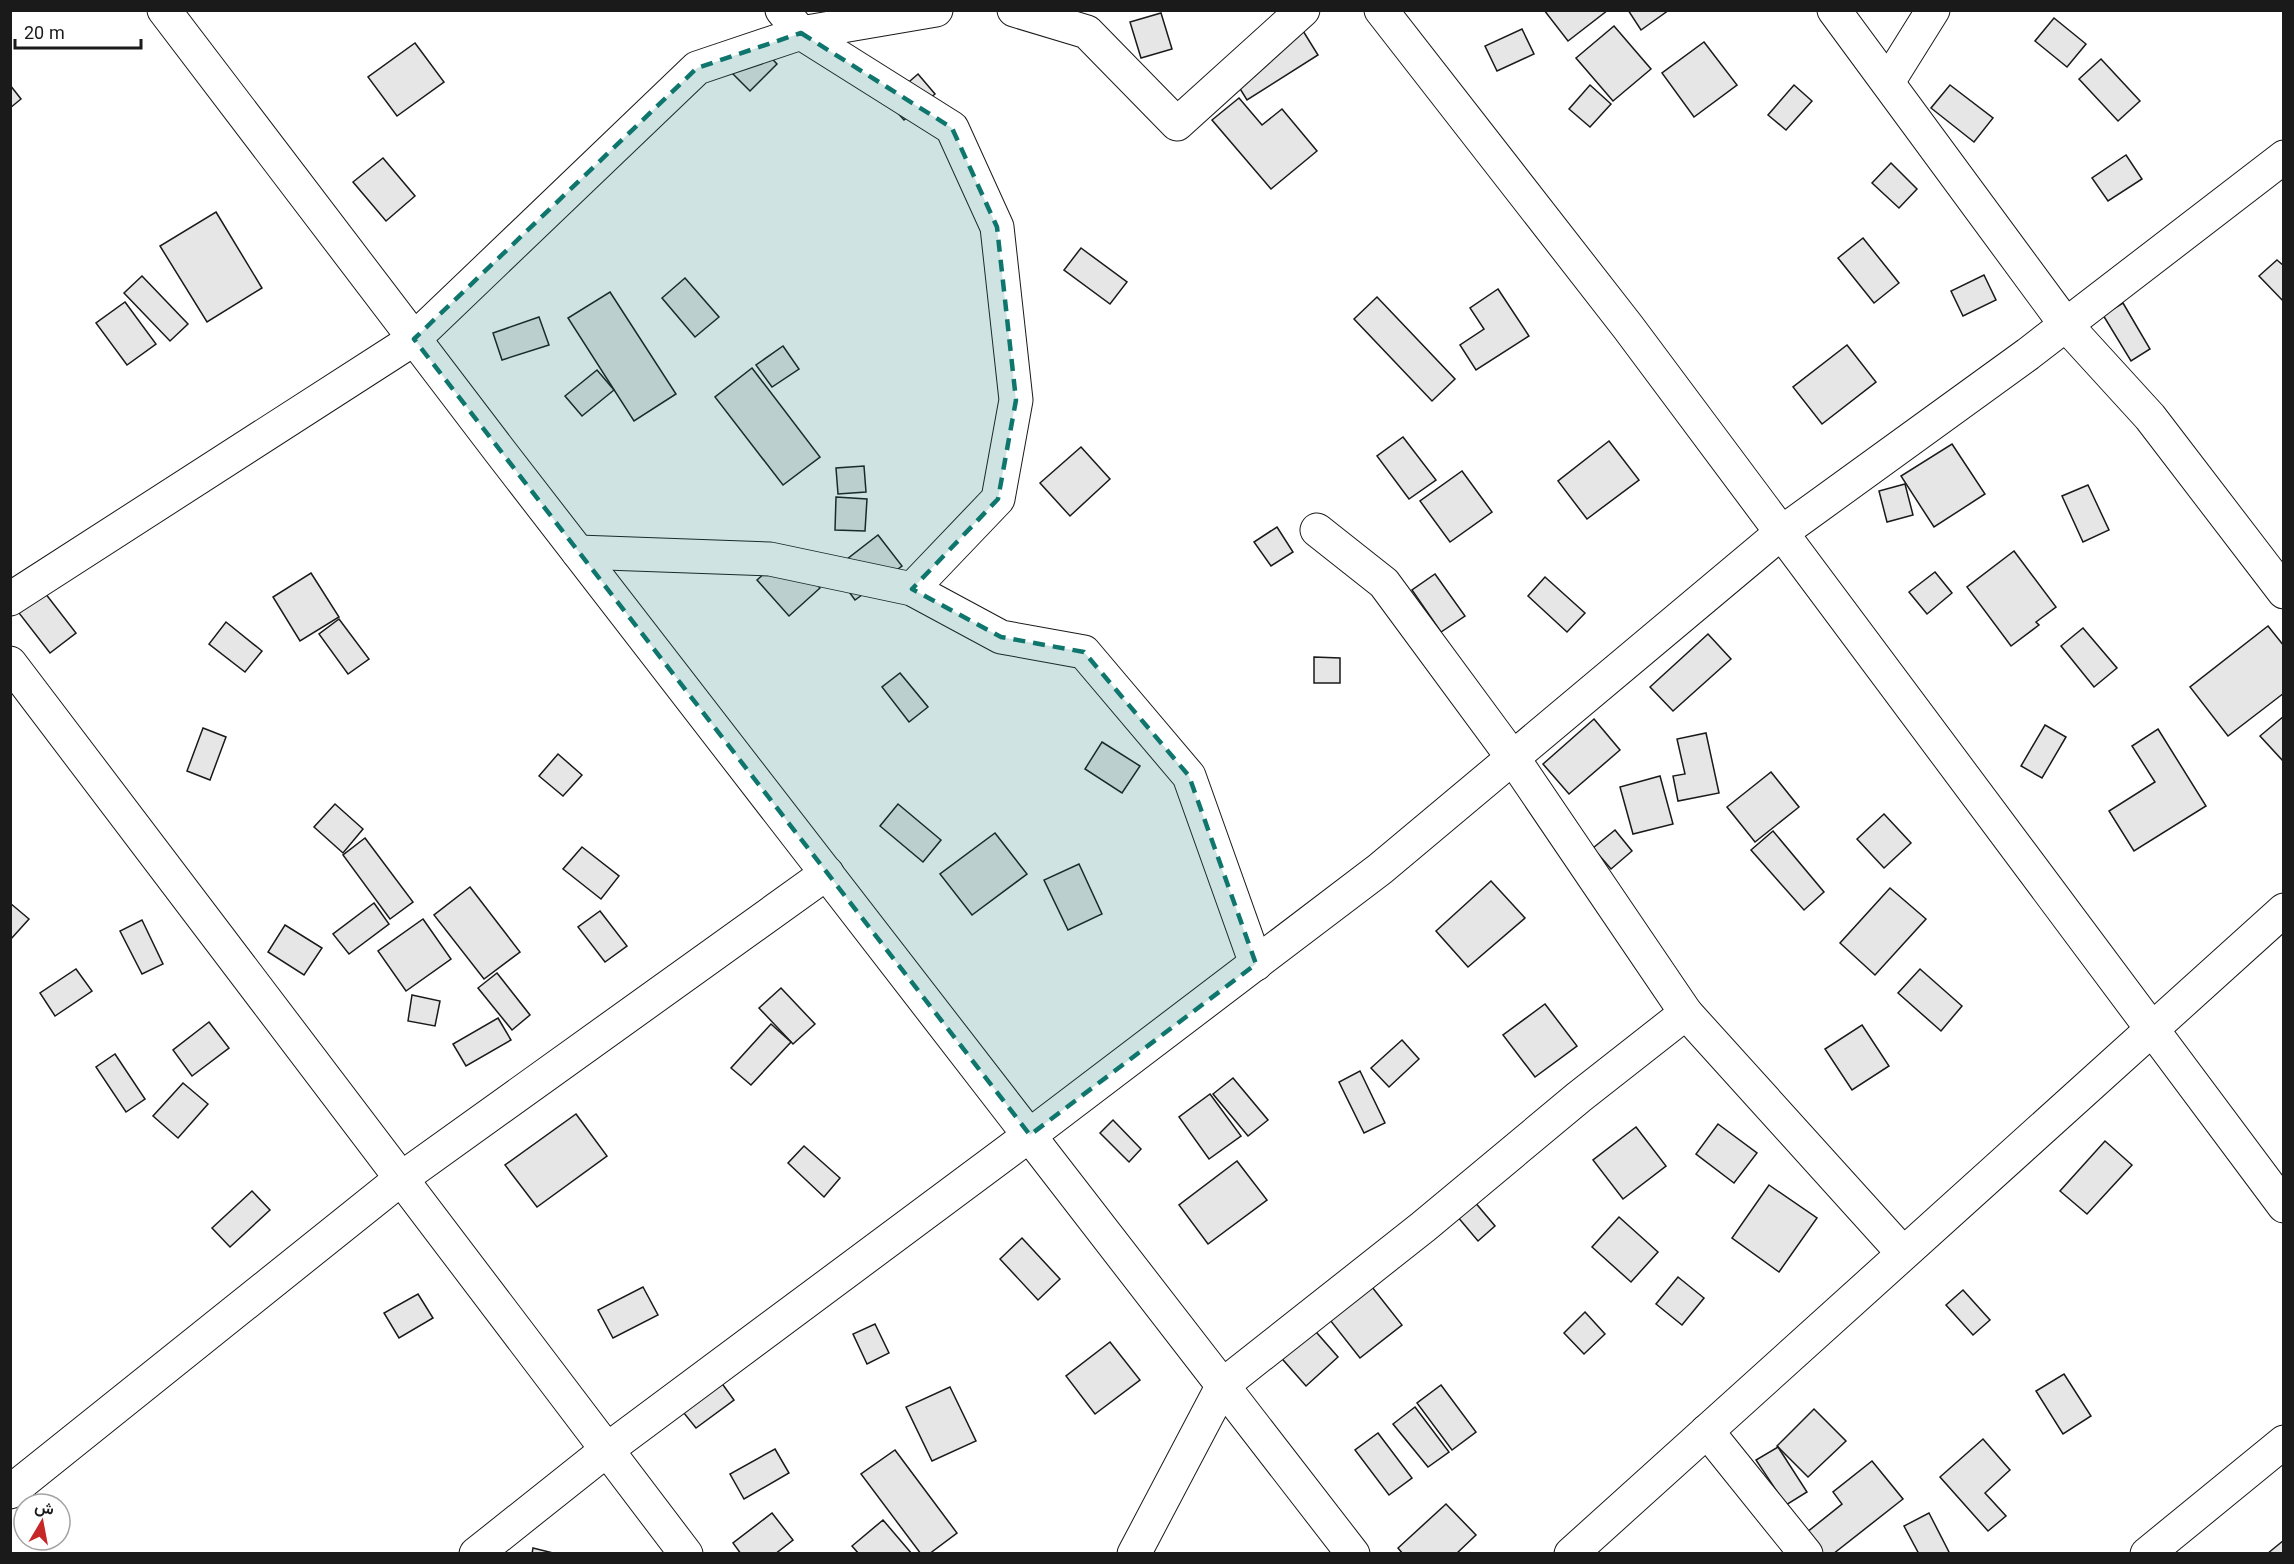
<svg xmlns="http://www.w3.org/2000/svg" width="2294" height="1564" viewBox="0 0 2294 1564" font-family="Georgia,Vazirmatn,serif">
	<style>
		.building { fill: #e6e6e6; stroke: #1a1a1a; stroke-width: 1.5 }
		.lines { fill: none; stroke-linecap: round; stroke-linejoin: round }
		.minor-casing { stroke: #1a1a1a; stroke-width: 35 }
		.tertiary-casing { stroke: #1a1a1a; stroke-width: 35 }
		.minor { stroke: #fff; stroke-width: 33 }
		.tertiary { stroke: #fff; stroke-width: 33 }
		.marked { fill: #0f766e; fill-opacity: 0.2; stroke: #0f766e; stroke-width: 4.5; stroke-dasharray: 12 8; stroke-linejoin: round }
	</style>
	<rect width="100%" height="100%" fill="#fff"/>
	<g class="building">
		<polygon points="1544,10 1608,10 1568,41"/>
		<polygon points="1628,10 1669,10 1641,30"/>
		<polygon points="1161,13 1172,49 1141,58 1130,22"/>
		<polygon points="2054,18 2086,44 2067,67 2035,41"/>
		<polygon points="1300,26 1318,55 1247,100 1229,71"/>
		<polygon points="1614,26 1651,69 1613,101 1576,58"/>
		<polygon points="1522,29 1534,54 1497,71 1485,46"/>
		<polygon points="1704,42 1737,85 1694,117 1662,73"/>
		<polygon points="415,43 444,82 397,116 368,77"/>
		<polygon points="759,45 777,64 750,91 731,72"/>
		<polygon points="2101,59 2140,101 2118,121 2079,79"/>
		<polygon points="918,74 935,94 904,120 887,101"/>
		<polygon points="10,85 21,99 10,108"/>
		<polygon points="1590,85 1611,104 1590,127 1569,109"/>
		<polygon points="1794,85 1812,101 1786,130 1768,115"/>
		<polygon points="1950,85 1993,118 1974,142 1931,108"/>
		<polygon points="1239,98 1262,125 1282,109 1317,151 1271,189 1212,120"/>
		<polygon points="2126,155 2142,179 2108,201 2092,178"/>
		<polygon points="383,158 415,196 386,221 353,182"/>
		<polygon points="1891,163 1917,189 1899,208 1872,183"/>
		<polygon points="216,212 262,288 207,322 160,246"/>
		<polygon points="1863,238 1899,283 1874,303 1838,258"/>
		<polygon points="1081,248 1127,282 1110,304 1064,270"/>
		<polygon points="2277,260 2284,266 2284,302 2259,276"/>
		<polygon points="1984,275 1996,300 1963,316 1951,291"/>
		<polygon points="142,276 188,324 170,341 124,293"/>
		<polygon points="685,278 719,317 695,337 662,298"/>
		<polygon points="1498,289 1529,336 1476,370 1460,345 1484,329 1470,308"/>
		<polygon points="610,292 676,394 634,421 568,318"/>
		<polygon points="1377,297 1455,379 1432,401 1354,319"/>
		<polygon points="125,302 156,344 127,365 96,323"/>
		<polygon points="2123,303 2150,349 2131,361 2103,315"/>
		<polygon points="539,317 549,345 502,360 493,333"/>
		<polygon points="1847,345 1876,382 1822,424 1793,387"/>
		<polygon points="783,346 799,369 772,387 756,365"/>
		<polygon points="752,368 820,457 783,485 715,397"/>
		<polygon points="597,370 614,390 582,416 565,396"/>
		<polygon points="1403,437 1436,480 1409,499 1377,456"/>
		<polygon points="1609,441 1639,480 1587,519 1558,481"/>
		<polygon points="1952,444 1985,494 1934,527 1901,476"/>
		<polygon points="1081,447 1110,479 1070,516 1040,483"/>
		<polygon points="864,466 866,492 838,494 836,468"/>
		<polygon points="1462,471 1492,512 1450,542 1420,501"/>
		<polygon points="1905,484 1913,515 1887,522 1879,491"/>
		<polygon points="2088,485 2109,530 2083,542 2062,496"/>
		<polygon points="836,497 867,499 865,531 835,530"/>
		<polygon points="1277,527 1293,552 1271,566 1254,542"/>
		<polygon points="878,535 902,566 855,600 833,570"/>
		<polygon points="2014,551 2056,607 2036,622 2039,625 2011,646 1967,587"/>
		<polygon points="788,552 820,588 789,616 757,580"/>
		<polygon points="1935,572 1952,593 1927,614 1909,592"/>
		<polygon points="311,573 339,617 300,641 273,597"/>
		<polygon points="1435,574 1465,616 1441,632 1412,590"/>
		<polygon points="1545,577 1585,613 1567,632 1528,596"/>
		<polygon points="45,593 76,633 50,653 19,613"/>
		<polygon points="339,619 369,659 348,674 319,634"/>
		<polygon points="226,622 262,651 245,672 209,644"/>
		<polygon points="2268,626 2284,646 2284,693 2228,736 2190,687"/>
		<polygon points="2083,628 2117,668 2094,687 2061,646"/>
		<polygon points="1708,634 1731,659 1673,711 1650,687"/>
		<polygon points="1314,657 1340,658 1340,683 1314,683"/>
		<polygon points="900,673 928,707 909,722 882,687"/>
		<polygon points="2284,716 2284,762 2260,736"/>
		<polygon points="1594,719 1620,750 1569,794 1543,764"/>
		<polygon points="2045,725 2066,737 2042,778 2021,766"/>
		<polygon points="203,728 226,737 210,780 187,771"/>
		<polygon points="2158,729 2206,806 2134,851 2109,811 2155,782 2132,746"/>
		<polygon points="1706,733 1719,793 1678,801 1673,776 1685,774 1677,739"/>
		<polygon points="1102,742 1140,766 1122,793 1085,769"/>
		<polygon points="558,754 582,775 563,796 539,776"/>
		<polygon points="1771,772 1799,807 1755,842 1727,807"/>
		<polygon points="1660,776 1673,824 1633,834 1620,787"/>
		<polygon points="335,804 363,829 343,853 314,827"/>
		<polygon points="898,804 941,840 923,862 880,826"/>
		<polygon points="1884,814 1911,843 1884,868 1857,839"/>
		<polygon points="1615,830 1632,851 1611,869 1593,848"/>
		<polygon points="1773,831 1824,892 1804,910 1751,850"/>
		<polygon points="995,833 1027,874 972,915 940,874"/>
		<polygon points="365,838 413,902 390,919 343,855"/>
		<polygon points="582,847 619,876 601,899 563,869"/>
		<polygon points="1079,864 1102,914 1068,930 1044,880"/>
		<polygon points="1491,881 1525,918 1468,967 1436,931"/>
		<polygon points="470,887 520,952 484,979 434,915"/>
		<polygon points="1890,888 1926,919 1875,975 1840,943"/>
		<polygon points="10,903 29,919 10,940"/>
		<polygon points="374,903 389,924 349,954 333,934"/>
		<polygon points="600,911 627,946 605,962 578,927"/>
		<polygon points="423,919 451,959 406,991 378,951"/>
		<polygon points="142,920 163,964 142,974 120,931"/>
		<polygon points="285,925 322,948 304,975 268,952"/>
		<polygon points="76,969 92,991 55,1016 40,993"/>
		<polygon points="1920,969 1962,1006 1941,1031 1898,993"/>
		<polygon points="497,973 530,1015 512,1030 478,988"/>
		<polygon points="781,988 815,1024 793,1044 759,1008"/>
		<polygon points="412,995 440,1001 435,1026 408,1021"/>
		<polygon points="1545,1004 1577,1046 1535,1077 1503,1035"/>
		<polygon points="498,1018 511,1040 466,1066 453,1044"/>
		<polygon points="209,1022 229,1048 192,1076 173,1050"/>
		<polygon points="771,1024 791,1042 751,1085 731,1068"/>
		<polygon points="1862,1025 1889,1066 1852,1090 1825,1049"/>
		<polygon points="1402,1040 1419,1059 1389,1087 1371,1068"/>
		<polygon points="115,1054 145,1099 126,1112 96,1067"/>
		<polygon points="1360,1071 1385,1123 1364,1133 1339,1082"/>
		<polygon points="1233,1078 1268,1120 1248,1136 1213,1094"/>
		<polygon points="183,1083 208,1104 178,1138 153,1116"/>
		<polygon points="1210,1094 1241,1136 1209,1159 1179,1117"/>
		<polygon points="576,1114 607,1156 537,1207 505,1165"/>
		<polygon points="1113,1120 1141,1149 1129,1162 1100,1133"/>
		<polygon points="1718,1124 1757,1153 1734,1183 1696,1154"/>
		<polygon points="1636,1127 1666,1166 1623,1199 1593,1160"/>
		<polygon points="2105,1141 2132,1165 2087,1214 2060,1191"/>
		<polygon points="804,1146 840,1178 824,1197 788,1163"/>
		<polygon points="1237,1161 1267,1200 1208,1244 1179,1205"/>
		<polygon points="1769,1185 1817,1218 1779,1272 1732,1238"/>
		<polygon points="1463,1188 1495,1226 1478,1241 1446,1203"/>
		<polygon points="252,1191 270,1210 230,1247 212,1228"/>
		<polygon points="1619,1217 1658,1252 1631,1282 1592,1247"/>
		<polygon points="1022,1238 1060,1279 1038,1300 1000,1259"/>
		<polygon points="1678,1277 1704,1298 1682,1325 1656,1304"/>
		<polygon points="643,1287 658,1315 613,1338 598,1310"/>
		<polygon points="1372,1287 1402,1325 1360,1358 1330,1320"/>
		<polygon points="1963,1290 1990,1320 1973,1335 1946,1305"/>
		<polygon points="418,1294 433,1318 399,1338 384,1313"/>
		<polygon points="1585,1312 1605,1334 1584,1354 1564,1333"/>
		<polygon points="875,1324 889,1353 867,1364 853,1334"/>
		<polygon points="1310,1325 1338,1357 1306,1386 1277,1353"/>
		<polygon points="1110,1342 1140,1380 1095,1414 1066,1376"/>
		<polygon points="2064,1374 2091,1416 2063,1434 2036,1391"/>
		<polygon points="718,1378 734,1400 696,1428 679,1407"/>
		<polygon points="1441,1385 1476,1432 1452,1450 1417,1403"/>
		<polygon points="950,1387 976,1441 932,1461 906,1407"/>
		<polygon points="1415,1407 1449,1452 1428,1467 1393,1424"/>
		<polygon points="1814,1409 1846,1441 1808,1477 1777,1446"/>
		<polygon points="1378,1433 1412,1478 1389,1495 1355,1450"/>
		<polygon points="1983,1439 2010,1470 1985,1493 2006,1516 1988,1531 1940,1477"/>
		<polygon points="1778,1447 1807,1492 1786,1505 1756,1460"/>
		<polygon points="775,1449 789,1473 744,1499 730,1474"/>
		<polygon points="895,1450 957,1533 929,1554 921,1554 861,1474"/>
		<polygon points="1872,1461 1903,1499 1833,1554 1822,1554 1806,1533 1842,1504 1833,1492"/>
		<polygon points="1446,1504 1476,1535 1456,1554 1403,1554 1398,1548"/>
		<polygon points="772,1513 793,1540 775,1554 741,1554 733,1543"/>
		<polygon points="1929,1513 1950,1554 1919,1554 1904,1526"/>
		<polygon points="883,1520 912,1554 859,1554 852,1546"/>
		<polygon points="2284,1540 2284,1554 2267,1554"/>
		<polygon points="533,1548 557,1554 532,1554"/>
	</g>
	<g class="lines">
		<defs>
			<g id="minor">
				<polyline points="164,10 499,450 1353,1554"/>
				<polyline points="1014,10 1087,32 1177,124 1303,10"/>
				<polyline points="1381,10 1628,327 2284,1206"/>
				<polyline points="1834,10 2066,325 2150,417 2284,592"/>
				<polyline points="801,33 952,128 997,227 1016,400 998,499 912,589"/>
				<polyline points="801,33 936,10"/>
				<polyline points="1888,82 1933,10"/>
				<polyline points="1317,530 1384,583 1513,758 1686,1013 1903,1253"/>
				<polyline points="578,552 770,559 912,589 1001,637 1084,652 1189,776 1256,964"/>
				<polyline points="10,599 414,339 697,68 801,33 782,10"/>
				<polyline points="10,663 686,1554"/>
				<polyline points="1707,1431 1806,1554"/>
				<polyline points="10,1492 402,1178 827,873"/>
				<polyline points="476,1554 608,1449 1030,1135 1380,869 1781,533 2028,354 2284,157"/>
				<polyline points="1134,1554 1223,1385 1423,1227 1579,1097 1686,1013"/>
				<polyline points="2147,1554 2284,1442"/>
			</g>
			<polyline id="tertiary" points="1571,1554 2284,910"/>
		</defs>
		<use href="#minor" class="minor-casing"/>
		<use href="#tertiary" class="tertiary-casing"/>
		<use href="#minor" class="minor"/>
		<use href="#tertiary" class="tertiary"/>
	</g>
	<path class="marked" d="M801,33L952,128L997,227L1016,400L998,499L912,589L1001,637L1084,652L1189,776L1256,964L1030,1135L414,339L697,68Z"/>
	<rect width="2294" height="1564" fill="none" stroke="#1a1a1a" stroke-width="24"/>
	<g transform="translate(42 1522) rotate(10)"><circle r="28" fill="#ffffff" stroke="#a3a3a3" stroke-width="1.5"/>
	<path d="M0-4.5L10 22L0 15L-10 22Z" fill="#c62828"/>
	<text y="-9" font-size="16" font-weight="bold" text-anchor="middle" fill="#1a1a1a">ش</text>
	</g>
	<path d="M15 39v9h126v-9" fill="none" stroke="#1a1a1a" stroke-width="3"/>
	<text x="24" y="39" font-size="18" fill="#1a1a1a" stroke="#ffffff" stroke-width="4.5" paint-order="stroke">20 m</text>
</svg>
